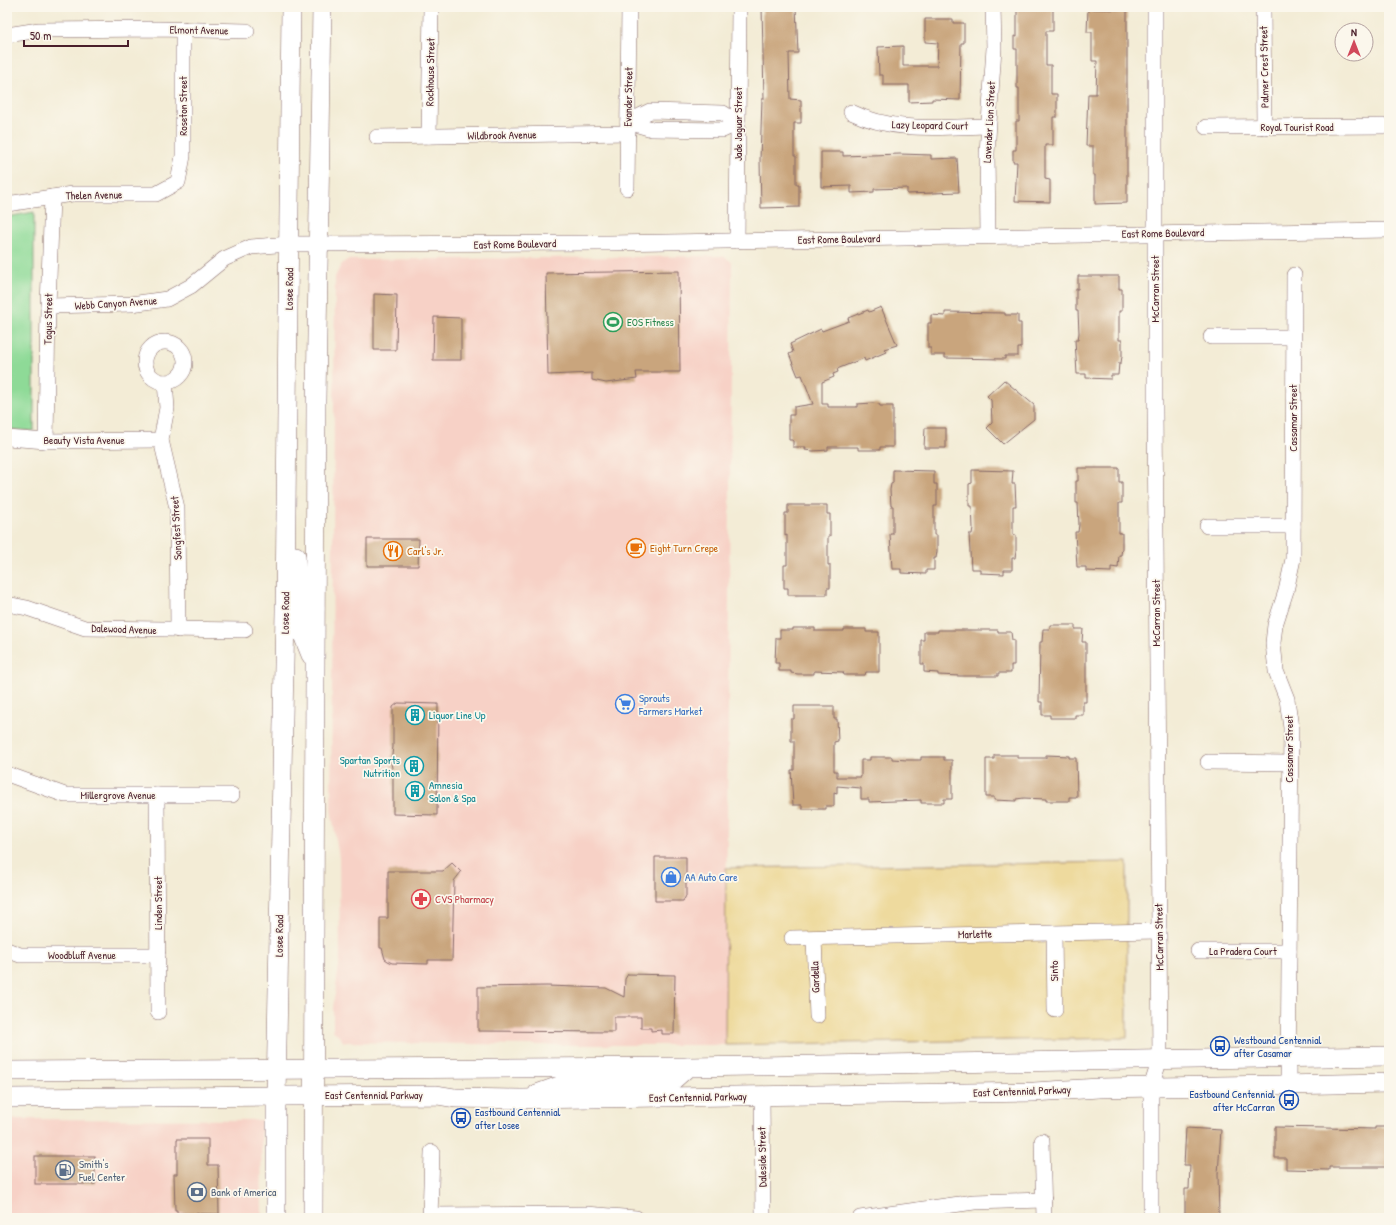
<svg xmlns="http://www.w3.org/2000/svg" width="1396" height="1225" viewBox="0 0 1396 1225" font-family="'Patrick Hand',sans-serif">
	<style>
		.built { fill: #f7d1c6 }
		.green { fill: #8eda97; stroke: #6c7c61 }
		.sand { fill: #eeda9e; stroke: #9c7c64 }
		.building { fill: #c9a57d }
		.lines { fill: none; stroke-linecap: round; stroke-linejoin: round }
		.minor-casing { stroke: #856767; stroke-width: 16 }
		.major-casing { stroke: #856767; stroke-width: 20 }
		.minor { stroke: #fff; stroke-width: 15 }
		.major { stroke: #fff; stroke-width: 19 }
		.labels { text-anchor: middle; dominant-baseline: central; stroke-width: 3.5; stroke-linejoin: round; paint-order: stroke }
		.street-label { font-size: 11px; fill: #4a1f2b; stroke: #fbf7ec }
		.leisure-label { font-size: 11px; fill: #27864d; stroke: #fbf7ec; text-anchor: start }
		.food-label { font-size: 11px; fill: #c56008; stroke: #fbf7ec; text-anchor: start }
		.shop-label { font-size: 11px; fill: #366cbe; stroke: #fbf7ec; text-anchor: start }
		.culture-label { font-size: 11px; fill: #0d838f; stroke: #fbf7ec; text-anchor: start }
		.health-label { font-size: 11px; fill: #be3a42; stroke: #fbf7ec; text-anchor: start }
		.transit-label { font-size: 11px; fill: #164399; stroke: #fbf7ec; text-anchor: start }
		.service-label { font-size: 11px; fill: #4e5e75; stroke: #fbf7ec; text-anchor: start }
	</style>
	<rect width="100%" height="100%" fill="#fbf7ec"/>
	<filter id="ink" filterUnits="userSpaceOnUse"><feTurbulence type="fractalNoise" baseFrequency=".025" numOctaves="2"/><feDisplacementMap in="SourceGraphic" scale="8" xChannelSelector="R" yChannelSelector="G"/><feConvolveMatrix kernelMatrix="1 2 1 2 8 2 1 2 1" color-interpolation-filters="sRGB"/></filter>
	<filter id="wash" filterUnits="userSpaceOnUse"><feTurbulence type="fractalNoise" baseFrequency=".012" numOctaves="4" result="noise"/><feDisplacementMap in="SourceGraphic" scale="16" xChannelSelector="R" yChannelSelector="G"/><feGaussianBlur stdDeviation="0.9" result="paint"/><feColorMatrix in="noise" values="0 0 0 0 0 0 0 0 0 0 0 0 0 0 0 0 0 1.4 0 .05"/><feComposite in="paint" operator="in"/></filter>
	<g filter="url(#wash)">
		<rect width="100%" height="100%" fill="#f3ecd6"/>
		<g class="built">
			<polygon points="723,256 732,262 725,1045 532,1045 344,1042 333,1030 333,1008 340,959 339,858 331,809 335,277 341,265 347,260"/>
			<polygon points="7,1119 261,1120 262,1218 7,1218"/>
		</g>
		<polygon class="green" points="34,212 34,431 7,429 7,217"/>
		<polygon class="sand" points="1127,862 1127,1038 725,1045 726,868"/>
		<g id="blocks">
			<g class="building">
				<polygon points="762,7 796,7 798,53 789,53 790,99 801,100 801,123 794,123 794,156 796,156 796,184 799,184 799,207 761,208 760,160 762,99 764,99"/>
				<polygon points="1017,8 1053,8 1053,31 1046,31 1046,65 1051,65 1051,94 1057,94 1057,117 1053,117 1053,145 1045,145 1045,179 1050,180 1050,202 1015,201 1017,162 1013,162 1013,150 1016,150 1016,121 1019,121 1019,88 1017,88 1017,49 1014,49 1014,36 1017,37"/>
				<polygon points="1088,9 1127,10 1127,203 1095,204 1095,175 1093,175 1093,146 1086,146 1088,94 1096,94 1097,61 1092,61 1092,32 1087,32"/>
				<polygon points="925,19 953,19 953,23 964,23 964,43 961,43 960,100 932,99 932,101 909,102 909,85 883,85 883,75 879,75 878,47 903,46 903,66 937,66 938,43 925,42"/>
				<polygon points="821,152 843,152 843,156 900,154 931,155 931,159 957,158 959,192 907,194 907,188 874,189 874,192 851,193 851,186 821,187"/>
				<polygon points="679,271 680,372 636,372 637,379 606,383 592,380 592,373 548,375 546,273"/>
				<polygon points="1078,276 1119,276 1119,289 1122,289 1122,311 1119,311 1119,340 1122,340 1122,356 1121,363 1119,363 1118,375 1111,375 1111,379 1086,378 1086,374 1077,374 1075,340 1078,340 1079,333 1078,311 1076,311 1076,289 1078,289"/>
				<polygon points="374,294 397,295 396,350 374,350"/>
				<polygon points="881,307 897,345 884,349 886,352 865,361 864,358 837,369 838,372 833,374 834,377 822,382 822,404 828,404 828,407 857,407 857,404 873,403 879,404 880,406 893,406 893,447 880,447 880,450 858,450 858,447 828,447 828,450 813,451 805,450 806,447 793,447 793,440 789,440 789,415 794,415 794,407 813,404 802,375 798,376 789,354 793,352 790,344 821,329 822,331 849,321 848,318 868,310 869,312"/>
				<polygon points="945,312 1005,313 1005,315 1018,315 1018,323 1021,323 1021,348 1018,348 1018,356 1005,356 1005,359 945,358 945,355 931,355 931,348 928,348 928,323 931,323 931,315 945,316"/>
				<polygon points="434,317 461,318 461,360 433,360"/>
				<polygon points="1004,380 1034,405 1034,419 1003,444 987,428 992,423 991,400 987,396"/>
				<polygon points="925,428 946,428 946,448 924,448"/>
				<polygon points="1078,468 1119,468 1119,482 1122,482 1122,503 1119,503 1119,533 1122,533 1122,548 1121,555 1119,555 1118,568 1111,567 1111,572 1086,571 1086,567 1077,567 1075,532 1078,532 1079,525 1078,503 1076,503 1076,481 1078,481"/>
				<polygon points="893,470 934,471 934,484 937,484 937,506 934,506 934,535 937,535 937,551 936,558 934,558 934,570 926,570 926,574 901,573 901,569 892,569 890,534 893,534 893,506 891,506 890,490 891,484 893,483"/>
				<polygon points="972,470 1013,471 1012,484 1015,484 1016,506 1013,506 1013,535 1016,535 1016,551 1015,558 1012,558 1012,570 1004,570 1004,574 980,573 980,569 971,569 969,534 972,534 973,528 972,506 969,506 969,484 972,483"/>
				<polygon points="788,505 827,505 827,514 830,514 830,536 828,536 828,565 830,565 830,588 827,588 827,595 788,595 788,588 784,588 784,565 787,565 787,535 785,536 785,513 788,513"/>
				<polygon points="367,539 419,539 418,566 367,566"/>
				<polygon points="1050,625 1075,625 1075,629 1083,629 1082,642 1086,642 1086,702 1083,702 1083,715 1075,715 1075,718 1050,718 1050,715 1042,715 1042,702 1039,702 1040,642 1042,642 1043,629 1050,629"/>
				<polygon points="793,628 815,628 815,631 844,631 844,629 866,629 866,632 879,632 879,672 866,672 865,675 844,675 843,672 814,671 814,674 798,674 791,673 791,671 779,671 779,663 775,663 776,638 780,638 780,630 793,630"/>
				<polygon points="938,630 998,630 998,632 1011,632 1012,640 1014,640 1014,665 1011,665 1011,673 998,673 998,676 960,676 938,675 938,673 924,672 924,664 921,664 921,640 924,640 924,632 938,632"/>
				<polygon points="398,703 438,704 437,815 393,814 393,773 391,763 393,747 393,707"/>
				<polygon points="794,706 834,706 834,719 837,719 838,741 834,742 834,771 837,771 837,777 861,777 861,760 870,760 870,757 892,757 892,759 907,760 921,760 921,757 944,757 944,760 952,760 952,799 944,799 944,803 921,803 921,800 869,802 869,799 861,799 861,788 837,786 837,794 834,793 834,806 826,806 826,809 802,809 802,805 793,805 791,770 794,770 794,741 791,741 791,719 794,719"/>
				<polygon points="994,755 1017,755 1017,758 1046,758 1046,755 1069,756 1069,758 1076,758 1077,797 1069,797 1069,801 1046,801 1046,799 1024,798 1016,799 1016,801 994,800 994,797 986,797 986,759 994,759"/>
				<polygon points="655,857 686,857 686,896 683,901 655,901"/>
				<polygon points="452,863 461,872 454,881 452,960 428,960 428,964 392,963 388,961 385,959 382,948 380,948 380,918 388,918 388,871 443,871"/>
				<polygon points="628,974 675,975 674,1034 662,1034 662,1030 651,1031 651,1028 641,1028 641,1017 614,1017 614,1032 478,1031 478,987 547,986 606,988 624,997 625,979"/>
				<polygon points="1275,1127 1375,1129 1375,1127 1389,1127 1389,1167 1329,1167 1329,1170 1286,1169 1286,1158 1275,1158"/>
				<polygon points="1186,1128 1221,1130 1218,1174 1219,1218 1185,1218 1185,1189 1189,1189 1190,1165 1184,1165"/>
				<polygon points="177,1139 208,1139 208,1165 218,1165 219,1214 177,1213 177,1210 175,1210 174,1174 177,1174"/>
				<rect x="35" y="1156" width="60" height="28"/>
			</g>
		</g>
	</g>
	<g filter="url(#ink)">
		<use href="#blocks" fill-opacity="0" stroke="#856767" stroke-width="1"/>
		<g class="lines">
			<defs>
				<g id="minor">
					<polyline points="1263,7 1264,127"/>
					<polyline points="7,35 39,30 158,29 247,31"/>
					<path d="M851,112C894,133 941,127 988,126"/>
					<polyline points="628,122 650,111 723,113 738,123"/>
					<polyline points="628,122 652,129 723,130 738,123"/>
					<polyline points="1206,127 1389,126"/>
					<polyline points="429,136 431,7"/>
					<polyline points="377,137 628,133"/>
					<polyline points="627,188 629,7"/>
					<polyline points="7,204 72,194 156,194 178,182 183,156 183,29"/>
					<polyline points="988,236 987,153 994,48 993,7"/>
					<polyline points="737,241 739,7"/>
					<polyline points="48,306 131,304 167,299 191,286 224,259 251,247 289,244 610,243 1389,230"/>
					<polyline points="1211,337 1293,337"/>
					<circle cx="165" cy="362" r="20"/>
					<polyline points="165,382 167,408 161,440 177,508 178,630"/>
					<polyline points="7,438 46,441 161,440"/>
					<polyline points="46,441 48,306 52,197"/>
					<polyline points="1207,526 1293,526"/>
					<polyline points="7,604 27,608 85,628 245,630"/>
					<polyline points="1208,762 1289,763"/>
					<polyline points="7,774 65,795 232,795"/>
					<polyline points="157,795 158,1012"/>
					<polyline points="1054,933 1055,1010"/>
					<polyline points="792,938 1159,931"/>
					<polyline points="814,938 817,1016"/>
					<polyline points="7,950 20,955 158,955"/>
					<polyline points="1198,951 1289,951"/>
					<polyline points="1288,1084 1291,728 1287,699 1276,671 1273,643 1275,625 1286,591 1293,559 1294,275"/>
					<polyline points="762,1096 763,1218"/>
					<polyline points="1042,1141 1044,1218"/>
					<polyline points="430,1215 586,1214 636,1218"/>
					<polyline points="430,1218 432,1152"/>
					<polyline points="860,1218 974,1202 1044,1200"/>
					<polyline points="1151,1218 1151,1087 1160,1059 1155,410 1155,7"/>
				</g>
				<g id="major">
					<polyline points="296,556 297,579 315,608"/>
					<polyline points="289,590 298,608 299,625 311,655"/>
					<polyline points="7,1071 688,1067 1389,1056"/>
					<polyline points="537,1094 565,1084 671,1082 688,1067"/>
					<polyline points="7,1098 437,1095 455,1098 522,1099 1034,1092 1099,1088 1389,1083"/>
					<polyline points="276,1218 276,1096 285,611 291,7"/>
					<polyline points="313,1218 316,401 322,7"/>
				</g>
			</defs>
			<use href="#minor" class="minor-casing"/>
			<use href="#major" class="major-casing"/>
			<use href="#minor" class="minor"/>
			<use href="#major" class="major"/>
		</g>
	</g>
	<defs>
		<symbol id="stadium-ring" viewBox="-11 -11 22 22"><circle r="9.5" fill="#fbf7ec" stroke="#2e9e5b" stroke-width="1.5"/><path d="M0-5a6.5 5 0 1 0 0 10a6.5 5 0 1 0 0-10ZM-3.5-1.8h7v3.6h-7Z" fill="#2e9e5b"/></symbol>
		<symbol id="cafe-ring" viewBox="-11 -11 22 22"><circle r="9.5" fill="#fbf7ec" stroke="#e8710a" stroke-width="1.5"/><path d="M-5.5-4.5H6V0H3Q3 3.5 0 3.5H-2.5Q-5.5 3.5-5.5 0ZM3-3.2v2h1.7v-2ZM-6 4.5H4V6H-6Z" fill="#e8710a"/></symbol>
		<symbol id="restaurant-ring" viewBox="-11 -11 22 22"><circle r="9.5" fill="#fbf7ec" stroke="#e8710a" stroke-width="1.5"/><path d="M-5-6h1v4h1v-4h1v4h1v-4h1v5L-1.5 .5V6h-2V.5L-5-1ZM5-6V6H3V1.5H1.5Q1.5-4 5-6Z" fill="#e8710a"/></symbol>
		<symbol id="supermarket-ring" viewBox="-11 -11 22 22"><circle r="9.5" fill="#fbf7ec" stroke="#3f7fe0" stroke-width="1.5"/><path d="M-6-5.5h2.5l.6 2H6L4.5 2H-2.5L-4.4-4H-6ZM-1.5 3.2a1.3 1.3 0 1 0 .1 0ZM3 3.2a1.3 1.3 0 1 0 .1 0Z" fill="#3f7fe0"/></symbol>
		<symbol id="building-ring" viewBox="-11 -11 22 22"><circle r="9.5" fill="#fbf7ec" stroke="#0f9aa8" stroke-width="1.5"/><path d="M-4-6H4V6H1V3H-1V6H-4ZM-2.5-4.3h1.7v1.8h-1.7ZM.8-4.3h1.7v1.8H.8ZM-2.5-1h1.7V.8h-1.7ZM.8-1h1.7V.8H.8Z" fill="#0f9aa8"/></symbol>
		<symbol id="shop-ring" viewBox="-11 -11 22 22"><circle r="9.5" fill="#fbf7ec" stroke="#3f7fe0" stroke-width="1.5"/><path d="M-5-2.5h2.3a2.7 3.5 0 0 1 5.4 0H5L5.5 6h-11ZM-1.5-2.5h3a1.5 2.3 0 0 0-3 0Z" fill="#3f7fe0"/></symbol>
		<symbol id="pharmacy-ring" viewBox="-11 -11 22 22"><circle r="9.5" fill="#fbf7ec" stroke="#e0444e" stroke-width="1.5"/><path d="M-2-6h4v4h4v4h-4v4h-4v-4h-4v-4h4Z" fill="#e0444e"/></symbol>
		<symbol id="bus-ring" viewBox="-11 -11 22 22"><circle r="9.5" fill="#fbf7ec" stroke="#1a4fb4" stroke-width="1.5"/><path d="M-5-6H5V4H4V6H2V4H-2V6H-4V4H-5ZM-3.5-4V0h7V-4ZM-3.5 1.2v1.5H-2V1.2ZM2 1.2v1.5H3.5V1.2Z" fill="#1a4fb4"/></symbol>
		<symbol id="fuel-ring" viewBox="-11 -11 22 22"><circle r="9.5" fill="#fbf7ec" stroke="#5c6f8a" stroke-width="1.5"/><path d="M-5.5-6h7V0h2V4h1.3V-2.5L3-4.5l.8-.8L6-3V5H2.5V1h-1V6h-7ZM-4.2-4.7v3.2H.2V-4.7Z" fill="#5c6f8a"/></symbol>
		<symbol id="bank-ring" viewBox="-11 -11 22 22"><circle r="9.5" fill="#fbf7ec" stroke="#5c6f8a" stroke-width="1.5"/><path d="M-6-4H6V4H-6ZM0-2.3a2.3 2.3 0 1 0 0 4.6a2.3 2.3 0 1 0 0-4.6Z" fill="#5c6f8a"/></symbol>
	</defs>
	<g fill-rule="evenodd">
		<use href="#stadium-ring" x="602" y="311" width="22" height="22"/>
		<use href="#cafe-ring" x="625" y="537" width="22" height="22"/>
		<use href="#restaurant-ring" x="382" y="540" width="22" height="22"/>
		<use href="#supermarket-ring" x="614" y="693" width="22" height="22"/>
		<use href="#building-ring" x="404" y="704" width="22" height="22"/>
		<use href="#building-ring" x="403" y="755" width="22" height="22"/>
		<use href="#building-ring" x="404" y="780" width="22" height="22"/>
		<use href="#shop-ring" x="660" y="866" width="22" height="22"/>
		<use href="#pharmacy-ring" x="410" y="888" width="22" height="22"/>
		<use href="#bus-ring" x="1209" y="1035" width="22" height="22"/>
		<use href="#bus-ring" x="1278" y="1089" width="22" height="22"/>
		<use href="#bus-ring" x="450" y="1107" width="22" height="22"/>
		<use href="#fuel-ring" x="54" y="1159" width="22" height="22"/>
		<use href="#bank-ring" x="186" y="1181" width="22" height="22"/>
	</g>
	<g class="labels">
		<g class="street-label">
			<text transform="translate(199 30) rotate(1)">Elmont Avenue</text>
			<text transform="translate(1264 67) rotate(-91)">Palmer Crest Street</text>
			<text transform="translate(430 72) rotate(-89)">Rockhouse Street</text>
			<text transform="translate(628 97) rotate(-89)">Evander Street</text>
			<text transform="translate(183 106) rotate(-90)">Roseton Street</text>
			<text transform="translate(989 122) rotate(-87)">Lavender Lion Street</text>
			<text transform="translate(738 124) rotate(-90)">Jade Jaguar Street</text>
			<text transform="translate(930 125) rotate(1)">Lazy Leopard Court</text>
			<text x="1297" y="127">Royal Tourist Road</text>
			<text transform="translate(502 135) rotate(-1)">Wildbrook Avenue</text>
			<text transform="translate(94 195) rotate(-1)">Thelen Avenue</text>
			<text transform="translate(1163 233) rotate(-1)">East Rome Boulevard</text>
			<text transform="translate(839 239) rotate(-1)">East Rome Boulevard</text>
			<text transform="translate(515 244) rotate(-1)">East Rome Boulevard</text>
			<text transform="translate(289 289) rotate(-89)">Losee Road</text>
			<text transform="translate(1155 289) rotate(-90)">McCarran Street</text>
			<text transform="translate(116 303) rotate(-4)">Webb Canyon Avenue</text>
			<text transform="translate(48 319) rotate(-89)">Tagus Street</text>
			<text transform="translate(1293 418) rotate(-90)">Cassamar Street</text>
			<text x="84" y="440">Beauty Vista Avenue</text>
			<text transform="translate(176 528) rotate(-93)">Songfest Street</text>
			<text transform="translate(285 613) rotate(-89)">Losee Road</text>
			<text transform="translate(1156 613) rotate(-90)">McCarran Street</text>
			<text transform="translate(124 629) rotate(2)">Dalewood Avenue</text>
			<text transform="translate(1289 749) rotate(-90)">Cassamar Street</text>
			<text x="118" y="795">Millergrove Avenue</text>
			<text transform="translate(158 903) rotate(-90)">Linden Street</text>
			<text transform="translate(975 934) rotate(-1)">Marlette</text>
			<text transform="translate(279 936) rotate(-89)">Losee Road</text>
			<text transform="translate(1159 937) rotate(-91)">McCarran Street</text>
			<text x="1243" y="951">La Pradera Court</text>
			<text x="82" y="955">Woodbluff Avenue</text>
			<text transform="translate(1054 971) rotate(-91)">Sinto</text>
			<text transform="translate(815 977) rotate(-92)">Gardella</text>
			<text transform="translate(1022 1091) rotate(-2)">East Centennial Parkway</text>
			<text x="374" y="1095">East Centennial Parkway</text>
			<text transform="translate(698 1097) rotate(-1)">East Centennial Parkway</text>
			<text transform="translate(762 1157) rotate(-91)">Daleside Street</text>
		</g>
		<g class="leisure-label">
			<text x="627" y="322">EOS Fitness</text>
		</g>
		<g class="food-label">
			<text x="650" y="548">Eight Turn Crepe</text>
			<text x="407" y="551">Carl's Jr.</text>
		</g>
		<g class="shop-label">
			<text x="639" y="698">Sprouts<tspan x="639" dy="13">Farmers Market</tspan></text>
			<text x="685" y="877">AA Auto Care</text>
		</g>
		<g class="culture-label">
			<text x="429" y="715">Liquor Line Up</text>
			<text x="400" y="760" text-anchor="end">Spartan Sports<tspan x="400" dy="13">Nutrition</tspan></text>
			<text x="429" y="785">Amnesia<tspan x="429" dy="13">Salon &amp; Spa</tspan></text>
		</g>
		<g class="health-label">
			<text x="435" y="899">CVS Pharmacy</text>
		</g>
		<g class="transit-label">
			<text x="1234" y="1040">Westbound Centennial<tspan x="1234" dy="13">after Casamar</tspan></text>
			<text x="1275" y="1094" text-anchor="end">Eastbound Centennial<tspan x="1275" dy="13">after McCarran</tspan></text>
			<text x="475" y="1112">Eastbound Centennial<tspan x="475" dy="13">after Losee</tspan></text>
		</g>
		<g class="service-label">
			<text x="79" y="1164">Smith's<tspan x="79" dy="13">Fuel Center</tspan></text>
			<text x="211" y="1192">Bank of America</text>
		</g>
	</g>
	<rect width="1396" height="1225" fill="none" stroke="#fbf7ec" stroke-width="24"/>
	<g transform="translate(1354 42)"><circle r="19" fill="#fbf7ec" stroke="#b4a19f"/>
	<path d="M0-3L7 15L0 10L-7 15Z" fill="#d1495b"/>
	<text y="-6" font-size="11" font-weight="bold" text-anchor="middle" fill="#4a1f2b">N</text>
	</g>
	<path d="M24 40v6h104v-6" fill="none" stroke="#4a1f2b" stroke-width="2"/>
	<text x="30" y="40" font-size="12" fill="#4a1f2b" stroke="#fbf7ec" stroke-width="3" paint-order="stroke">50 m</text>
</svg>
